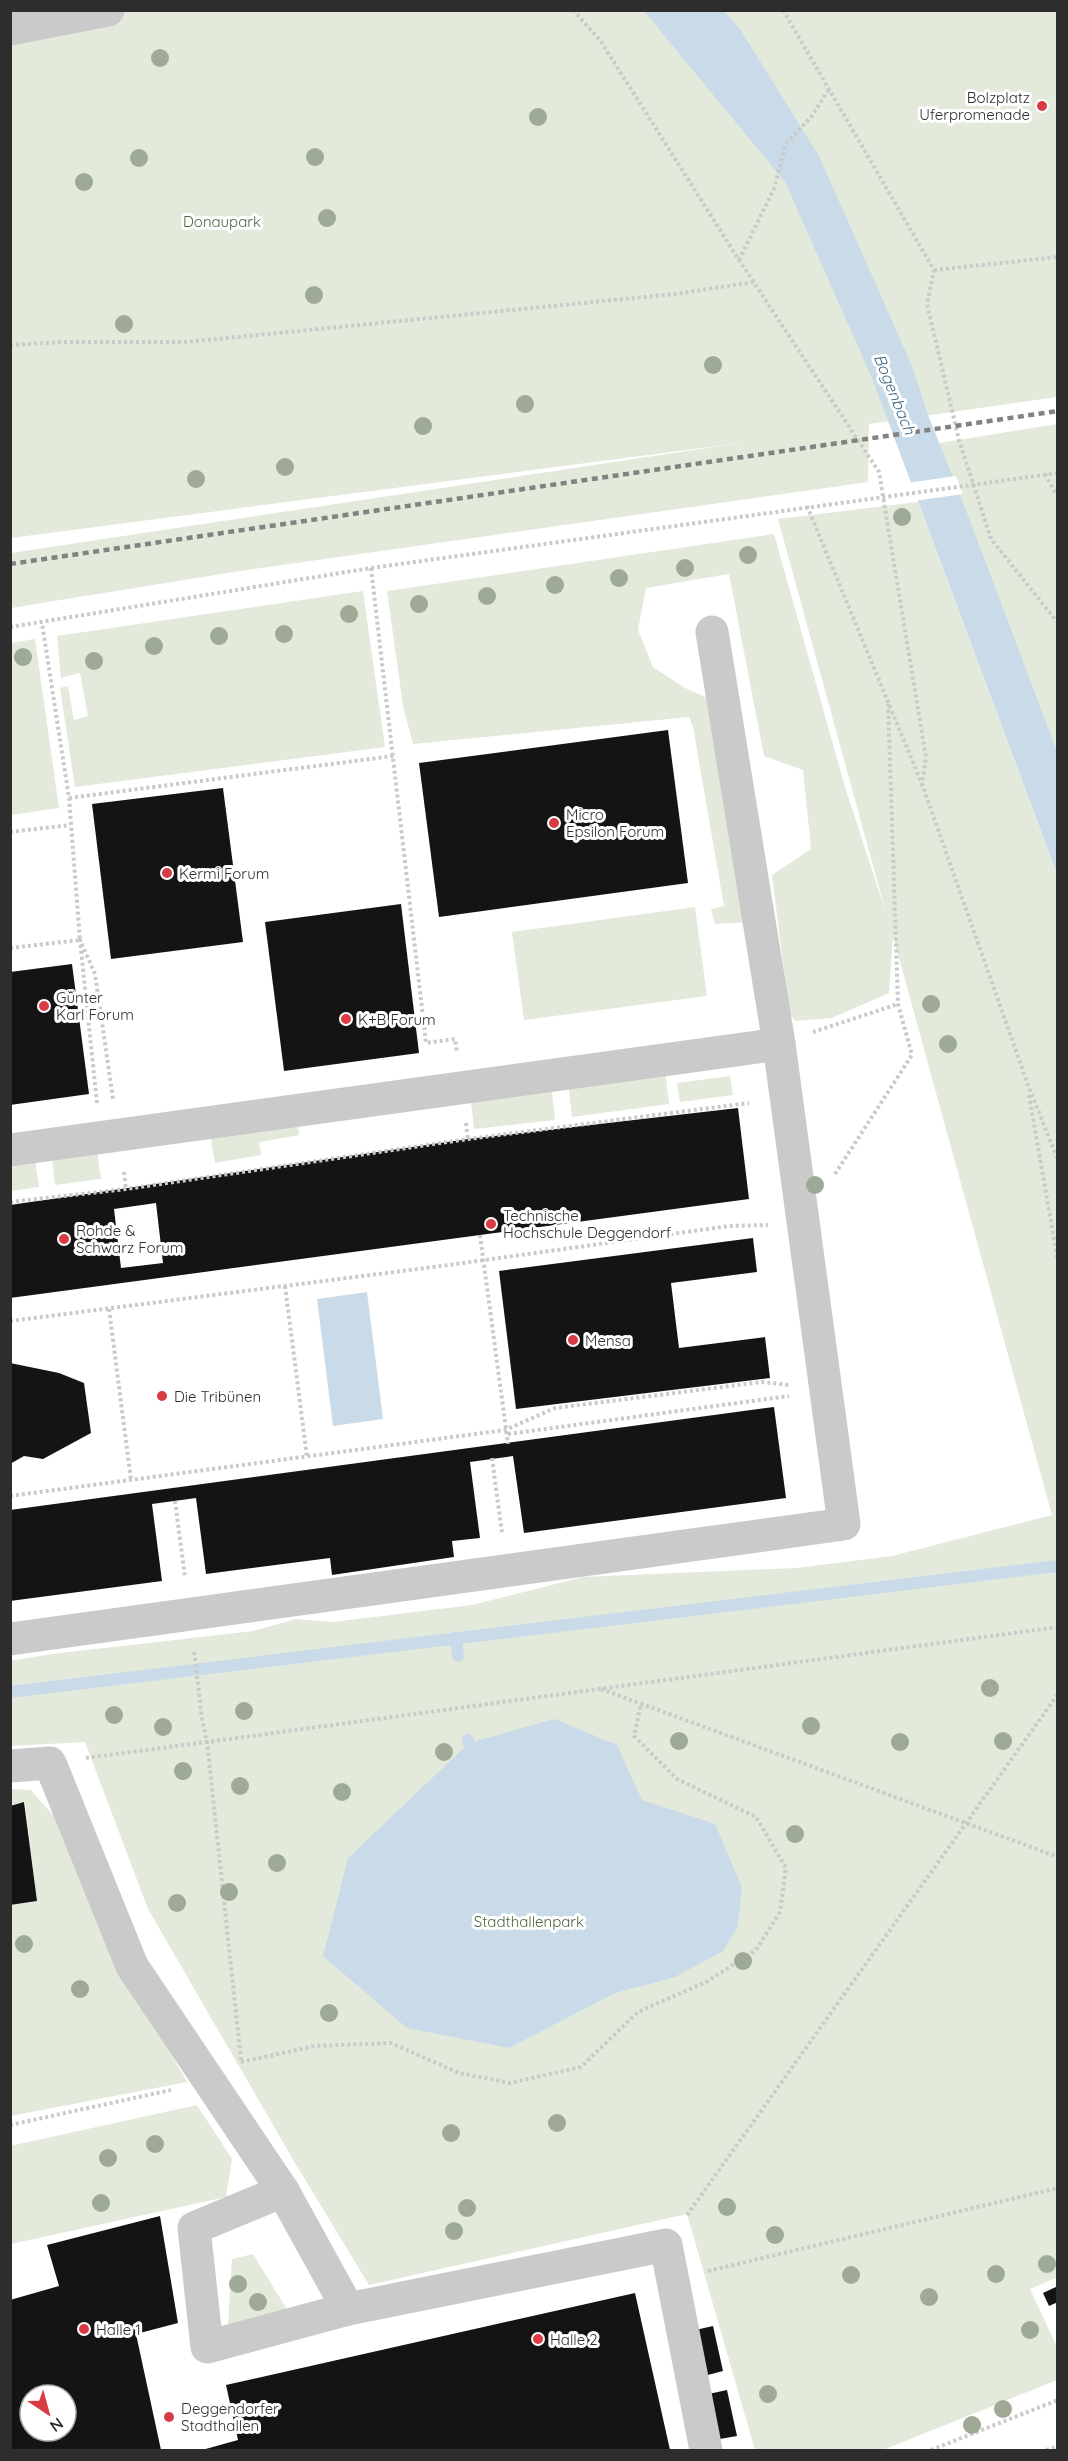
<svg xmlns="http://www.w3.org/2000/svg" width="1068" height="2461" viewBox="0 0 1068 2461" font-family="Quicksand,sans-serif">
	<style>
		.green { fill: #e3eadb }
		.water { fill: #c9dbe8 }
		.pier { fill: #fff }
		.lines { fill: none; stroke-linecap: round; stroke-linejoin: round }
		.stream { stroke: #c9dbe8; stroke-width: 12 }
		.building { fill: #141414; fill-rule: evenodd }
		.path { stroke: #cacaca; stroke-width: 4; stroke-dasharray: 3 3; stroke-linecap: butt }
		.minor { stroke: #cacaca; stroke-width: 33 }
		.rail { stroke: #828282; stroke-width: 4.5; stroke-dasharray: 6 4.5; stroke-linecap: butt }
		.tree { fill: #9eaa95 }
		.poi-dot { fill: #d83b43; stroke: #fff; stroke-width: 2 }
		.labels { text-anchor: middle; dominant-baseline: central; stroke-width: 6; stroke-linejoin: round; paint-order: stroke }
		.poi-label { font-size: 15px; fill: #2d2d2d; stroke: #fff; text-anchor: start }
		.park-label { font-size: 15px; fill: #4f653e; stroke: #fff }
		.water-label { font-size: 16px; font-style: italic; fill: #416b89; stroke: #fff }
	</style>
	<rect width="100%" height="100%" fill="#fff"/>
	<g class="green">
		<polygon points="11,11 1057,11 1057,397 869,424 868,482 240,571 11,608 11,553 740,443 11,538"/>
		<polygon points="1057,424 1057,751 939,443"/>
		<polygon points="918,502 1057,874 1058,2277 1030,2289 1057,2347 1057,2380 883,2450 755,2450 687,2214 369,2285 295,2163 148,1909 85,1742 11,1746 10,1661 52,1654 253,1631 296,1619 333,1622 472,1605 583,1577 796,1568 892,1556 1052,1515 893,936 889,993 832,1018 795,1021 789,1012 772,875 811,849 803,770 764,756 729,574 646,588 638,630 653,667 685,688 708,698 751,922 715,924 711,909 724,906 693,727 689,717 413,744 403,706 387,591 774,534 845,787 886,913 778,519"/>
		<polygon points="363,591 385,747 75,787 60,688 68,686 74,720 88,716 80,673 61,678 57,636"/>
		<polygon points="35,639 59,808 11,815 11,643"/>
		<polygon points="695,907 707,996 524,1020 512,932"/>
		<polygon points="665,1069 669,1104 572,1117 568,1081"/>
		<polygon points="730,1076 733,1095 680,1102 677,1083"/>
		<polygon points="551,1084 555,1120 474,1129 470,1093"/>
		<polygon points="296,1115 299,1135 259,1142 261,1155 215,1163 209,1129"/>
		<polygon points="96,1144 101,1179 55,1185 51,1151"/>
		<polygon points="34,1152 39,1187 11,1191 11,1156"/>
		<polygon points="11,1789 31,1790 59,1822 131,1984 187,2082 11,2116 10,1905 37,1901 25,1802 11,1805"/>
		<polygon points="197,2105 232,2159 226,2197 11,2244 10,2146"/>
		<polygon points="253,2254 288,2311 228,2326 232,2259"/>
	</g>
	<g class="water">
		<polygon points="644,11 724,11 740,29 819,156 912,366 928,415 961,497 1057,751 1057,874 872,378 785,182"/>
		<polygon points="367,1292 383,1419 333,1426 317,1299"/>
		<polygon points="555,1719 617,1745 642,1800 715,1824 742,1887 738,1926 723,1951 675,1977 615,1993 509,2048 407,2028 323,1956 348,1858 469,1743"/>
	</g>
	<polygon class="pier" points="956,476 963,494 914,501 907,483"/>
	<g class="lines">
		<g class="stream">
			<polyline points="456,1638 458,1656"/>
			<polyline points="10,1692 1058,1566"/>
			<polyline points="468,1740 469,1743"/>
		</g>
	</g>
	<g class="building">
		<polygon points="668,730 688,883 439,917 419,763"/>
		<polygon points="223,788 243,942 111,959 92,804"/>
		<polygon points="401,904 419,1053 284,1071 265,922"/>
		<polygon points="72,964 89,1094 10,1105 10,972"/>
		<path d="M738,1108L749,1199L10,1298V1205L468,1139ZM156,1203L163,1263L121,1268L114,1209Z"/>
		<polygon points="753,1238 757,1272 671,1283 679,1348 765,1337 770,1378 516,1409 499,1271"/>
		<polygon points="10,1363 59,1373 84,1383 91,1433 43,1459 24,1456 10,1464"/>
		<polygon points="774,1407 786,1498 524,1533 513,1456 470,1462 480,1538 452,1541 454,1557 332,1575 330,1558 206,1574 196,1498 152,1504 162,1581 10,1601 10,1510"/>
		<polygon points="24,1802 37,1901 10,1905 10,1806"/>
		<path d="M160,2216L178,2323L136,2334L161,2450H10V2300L59,2286L47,2245ZM30,2395H66V2431H30Z"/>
		<polygon points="1058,2286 1058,2302 1049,2306 1043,2293"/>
		<polygon points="635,2293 670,2450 202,2450 238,2440 226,2385"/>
		<polygon points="713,2326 723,2371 700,2377 691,2331"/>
		<polygon points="727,2390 737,2436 714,2440 704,2395"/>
	</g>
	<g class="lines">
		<g class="path">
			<polyline points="573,10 600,40 739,260 879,472 926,758 922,784"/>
			<polyline points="783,10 934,270 927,304 959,440 991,539 1058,623"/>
			<polyline points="739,260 774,189 786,144 811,117 829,89"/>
			<polyline points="934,270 1058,257"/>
			<polyline points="10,345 62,342 186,342 675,294 754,282"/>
			<polyline points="1045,474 1058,497"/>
			<polyline points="807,506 922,784 1028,1085 1058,1160"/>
			<polyline points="371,568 426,1043 455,1039 457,1053"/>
			<polyline points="10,627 371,568 1058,473"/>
			<polyline points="69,798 393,756"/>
			<polyline points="10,832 70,825"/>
			<polyline points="10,948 80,940 69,798 42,623"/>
			<polyline points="813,1032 898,1004"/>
			<polyline points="1029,1095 1058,1262"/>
			<polyline points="97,1103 80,940 95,974 113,1099"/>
			<polyline points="466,1123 468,1139"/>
			<polyline points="124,1172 126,1189"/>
			<polyline points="835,1174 912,1055 898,1004 888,702"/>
			<polyline points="10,1202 126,1189 468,1139 749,1103"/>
			<polyline points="480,1235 508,1444"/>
			<polyline points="285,1286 307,1457"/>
			<polyline points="109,1309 131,1480"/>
			<polyline points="10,1321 449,1265 729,1226 768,1225"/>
			<polyline points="508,1434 789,1396"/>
			<polyline points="492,1458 502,1533"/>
			<polyline points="10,1496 505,1430 555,1408 762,1382 789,1385"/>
			<polyline points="175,1501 185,1577"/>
			<polyline points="601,1689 1058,1857"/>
			<polyline points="86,1758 207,1742 202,1719 194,1650"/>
			<polyline points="241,2060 207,1742 1058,1627"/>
			<polyline points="241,2062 315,2046 391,2043 459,2073 510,2083 581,2067 638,2012 708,1981 756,1950 780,1912 786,1868 756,1817 677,1779 634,1736 641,1704"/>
			<polyline points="10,2125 171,2090"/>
			<polyline points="687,2215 1058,1694"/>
			<polyline points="708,2271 1058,2188"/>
			<polyline points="931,2450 1058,2400"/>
			<polyline points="1046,2450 1058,2447"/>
		</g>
		<g class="minor">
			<polyline points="10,29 108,10"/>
			<polyline points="712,632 779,1044"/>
			<polyline points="10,1150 779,1044 844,1524 10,1639"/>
			<polyline points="10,1766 50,1763 132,1966 283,2191 348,2309 666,2245 706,2450"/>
			<polyline points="283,2191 194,2228 207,2347 348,2309"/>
		</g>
		<polyline class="rail" points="10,564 1058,411"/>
	</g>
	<g class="tree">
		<circle cx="160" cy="58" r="9"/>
		<circle cx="538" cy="117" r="9"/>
		<circle cx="315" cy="157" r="9"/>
		<circle cx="139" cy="158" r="9"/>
		<circle cx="84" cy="182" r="9"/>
		<circle cx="327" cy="218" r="9"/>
		<circle cx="314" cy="295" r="9"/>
		<circle cx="124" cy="324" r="9"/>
		<circle cx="713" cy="365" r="9"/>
		<circle cx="525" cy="404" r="9"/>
		<circle cx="423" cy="426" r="9"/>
		<circle cx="285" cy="467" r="9"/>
		<circle cx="196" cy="479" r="9"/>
		<circle cx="902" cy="517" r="9"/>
		<circle cx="748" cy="555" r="9"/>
		<circle cx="685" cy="568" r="9"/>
		<circle cx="619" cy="578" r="9"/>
		<circle cx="555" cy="585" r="9"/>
		<circle cx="487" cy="596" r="9"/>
		<circle cx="419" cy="604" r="9"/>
		<circle cx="349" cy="614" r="9"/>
		<circle cx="284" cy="634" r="9"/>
		<circle cx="219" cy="636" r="9"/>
		<circle cx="154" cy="646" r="9"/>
		<circle cx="23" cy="657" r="9"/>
		<circle cx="94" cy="661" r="9"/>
		<circle cx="931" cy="1004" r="9"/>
		<circle cx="948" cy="1044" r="9"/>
		<circle cx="815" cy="1185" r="9"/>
		<circle cx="990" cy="1688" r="9"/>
		<circle cx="244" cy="1711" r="9"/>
		<circle cx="114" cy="1715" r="9"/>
		<circle cx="811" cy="1726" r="9"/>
		<circle cx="163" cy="1727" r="9"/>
		<circle cx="679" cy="1741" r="9"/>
		<circle cx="1003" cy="1741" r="9"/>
		<circle cx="900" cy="1742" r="9"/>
		<circle cx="444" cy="1752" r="9"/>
		<circle cx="183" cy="1771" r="9"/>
		<circle cx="240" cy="1786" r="9"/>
		<circle cx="342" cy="1792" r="9"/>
		<circle cx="795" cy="1834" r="9"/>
		<circle cx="277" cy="1863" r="9"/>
		<circle cx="229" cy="1892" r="9"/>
		<circle cx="177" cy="1903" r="9"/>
		<circle cx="24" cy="1944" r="9"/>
		<circle cx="743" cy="1961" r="9"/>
		<circle cx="80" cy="1989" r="9"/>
		<circle cx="329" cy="2013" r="9"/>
		<circle cx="557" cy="2123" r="9"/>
		<circle cx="451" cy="2133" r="9"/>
		<circle cx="155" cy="2144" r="9"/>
		<circle cx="108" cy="2158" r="9"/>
		<circle cx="101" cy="2203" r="9"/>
		<circle cx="727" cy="2207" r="9"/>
		<circle cx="467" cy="2208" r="9"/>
		<circle cx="454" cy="2231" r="9"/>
		<circle cx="775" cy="2235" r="9"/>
		<circle cx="1047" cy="2264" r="9"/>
		<circle cx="996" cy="2274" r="9"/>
		<circle cx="851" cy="2275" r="9"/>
		<circle cx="238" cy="2284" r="9"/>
		<circle cx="929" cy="2297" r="9"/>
		<circle cx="258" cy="2302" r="9"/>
		<circle cx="1030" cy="2330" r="9"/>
		<circle cx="768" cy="2394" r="9"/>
		<circle cx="1003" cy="2409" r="9"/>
		<circle cx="972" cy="2425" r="9"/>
	</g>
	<g class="poi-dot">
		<circle cx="1042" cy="106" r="6"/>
		<circle cx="554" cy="823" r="6"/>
		<circle cx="167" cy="873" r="6"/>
		<circle cx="44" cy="1006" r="6"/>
		<circle cx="346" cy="1019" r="6"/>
		<circle cx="491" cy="1224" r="6"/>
		<circle cx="64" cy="1239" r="6"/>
		<circle cx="573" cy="1340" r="6"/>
		<circle cx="162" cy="1396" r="6"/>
		<circle cx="84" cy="2329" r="6"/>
		<circle cx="538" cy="2339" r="6"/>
		<circle cx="169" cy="2417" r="6"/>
	</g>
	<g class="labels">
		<g class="poi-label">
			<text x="1030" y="97" text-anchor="end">Bolzplatz<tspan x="1030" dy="17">Uferpromenade</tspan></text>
			<text x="566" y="814">Micro<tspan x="566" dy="17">Epsilon Forum</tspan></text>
			<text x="179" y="873">Kermi Forum</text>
			<text x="56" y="997">Günter<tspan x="56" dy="17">Karl Forum</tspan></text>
			<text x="358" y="1019">K+B Forum</text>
			<text x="503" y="1215">Technische<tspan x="503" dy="17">Hochschule Deggendorf</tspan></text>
			<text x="76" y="1230">Rohde &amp;<tspan x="76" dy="17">Schwarz Forum</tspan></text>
			<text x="585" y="1340">Mensa</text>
			<text x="174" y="1396">Die Tribünen</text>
			<text x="96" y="2329">Halle 1</text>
			<text x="550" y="2339">Halle 2</text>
			<text x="181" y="2408">Deggendorfer<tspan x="181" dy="17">Stadthallen</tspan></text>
		</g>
		<g class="park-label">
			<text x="222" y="221">Donaupark</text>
			<text x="529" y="1921">Stadthallenpark</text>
		</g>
		<g class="water-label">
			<text transform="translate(895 394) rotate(68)">Bogenbach</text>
		</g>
	</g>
	<rect width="1068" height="2461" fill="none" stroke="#2d2d2d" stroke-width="24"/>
	<g transform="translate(48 2413) rotate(144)"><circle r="28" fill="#ffffff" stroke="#ababab" stroke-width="1.5"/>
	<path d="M0-4.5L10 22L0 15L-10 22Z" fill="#d83b43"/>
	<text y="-9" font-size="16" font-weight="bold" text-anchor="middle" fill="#2d2d2d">N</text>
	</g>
</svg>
